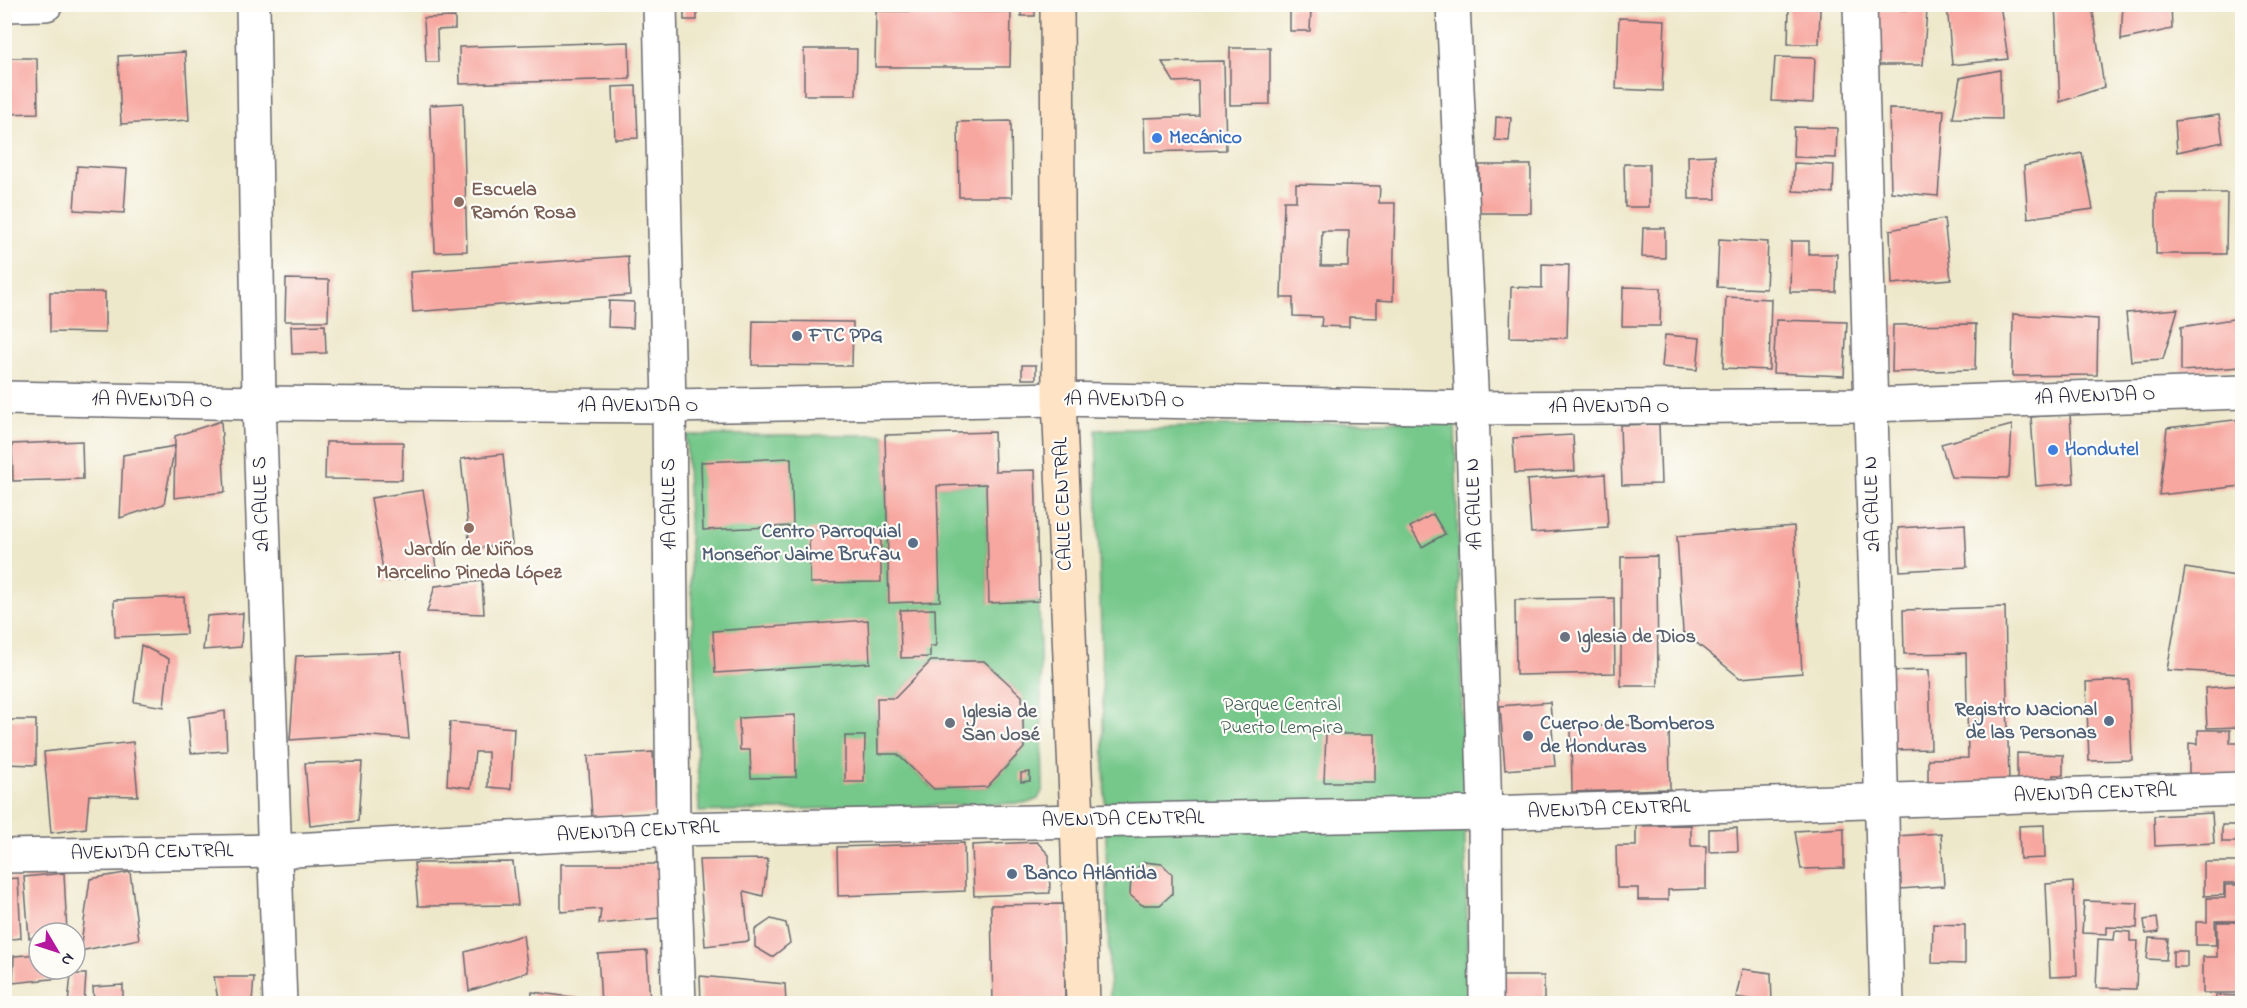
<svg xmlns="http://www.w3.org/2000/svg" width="2247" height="1008" viewBox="0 0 2247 1008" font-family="'Indie Flower',sans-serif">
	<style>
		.green { fill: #74c78a; stroke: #4b7462; stroke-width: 1.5; fill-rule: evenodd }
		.building { fill: #f7a7a0; fill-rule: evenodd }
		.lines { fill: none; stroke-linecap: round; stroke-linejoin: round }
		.street-casing { stroke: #69676d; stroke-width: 36 }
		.secondary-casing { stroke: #69676d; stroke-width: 36 }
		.street { stroke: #fff; stroke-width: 33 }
		.secondary { stroke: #fee4c5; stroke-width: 33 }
		.shop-dot { fill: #3f7fe0; stroke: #fdfcf7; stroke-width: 2 }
		.education-dot { fill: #8d6e63; stroke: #fdfcf7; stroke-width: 2 }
		.service-dot { fill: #5c6f8a; stroke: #fdfcf7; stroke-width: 2 }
		.worship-dot { fill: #6b7280; stroke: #fdfcf7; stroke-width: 2 }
		.labels { text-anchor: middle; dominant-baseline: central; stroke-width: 4.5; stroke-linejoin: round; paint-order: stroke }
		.shop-label { font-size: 20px; font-weight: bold; fill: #366cbe; stroke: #fdfcf7; text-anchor: start }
		.education-label { font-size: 20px; font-weight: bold; fill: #785e54; stroke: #fdfcf7; text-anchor: start }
		.service-label { font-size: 20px; font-weight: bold; fill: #4e5e75; stroke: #fdfcf7; text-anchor: start }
		.street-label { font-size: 20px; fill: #22223b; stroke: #fdfcf7 }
		.worship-label { font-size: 20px; font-weight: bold; fill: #5b616d; stroke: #fdfcf7; text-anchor: start }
		.park-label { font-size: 20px; fill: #3f5c57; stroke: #fdfcf7 }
	</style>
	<rect width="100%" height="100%" fill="#fdfcf7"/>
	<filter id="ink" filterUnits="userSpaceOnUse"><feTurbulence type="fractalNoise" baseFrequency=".0167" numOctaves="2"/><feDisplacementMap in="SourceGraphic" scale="12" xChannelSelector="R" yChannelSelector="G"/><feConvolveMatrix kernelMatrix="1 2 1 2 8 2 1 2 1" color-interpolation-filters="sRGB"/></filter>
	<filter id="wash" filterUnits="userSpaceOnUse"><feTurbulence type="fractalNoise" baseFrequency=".008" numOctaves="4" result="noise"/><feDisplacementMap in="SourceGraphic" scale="24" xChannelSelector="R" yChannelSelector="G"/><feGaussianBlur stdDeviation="1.35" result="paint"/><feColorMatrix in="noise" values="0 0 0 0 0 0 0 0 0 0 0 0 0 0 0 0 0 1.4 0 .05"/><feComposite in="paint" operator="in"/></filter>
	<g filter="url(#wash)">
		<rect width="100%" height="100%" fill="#eee8cb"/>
		<g class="green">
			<polygon points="1455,419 1469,1003 1110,1003 1096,430"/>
			<path d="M686,435H885L889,603L937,486L986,484L989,602L1039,601L1043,789L1038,799L1028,803L699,812ZM931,661H984L1022,696L1024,748L987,787L934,789L897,754H878L877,699L895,698Z"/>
		</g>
		<g id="blocks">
			<g class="building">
				<rect x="1021" y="4" width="14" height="12"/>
				<polygon points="1947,4 2000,4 2008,59 1952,65"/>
				<polygon points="2055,4 2092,6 2104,87 2060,102"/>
				<polygon points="2123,4 2171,4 2172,29 2121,40"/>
				<rect x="684" y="6" width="13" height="14"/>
				<polygon points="1789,7 1820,8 1819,44 1788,44"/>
				<polygon points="1290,8 1311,9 1310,31 1290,31"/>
				<polygon points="1876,10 1927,10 1923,65 1878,65"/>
				<polygon points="876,11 1011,12 1010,67 875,67"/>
				<polygon points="455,17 455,29 437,30 438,62 426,62 424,18"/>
				<polygon points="1619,18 1665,20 1662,91 1616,89"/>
				<polygon points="629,42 630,79 460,84 459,47"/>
				<polygon points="1230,48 1270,48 1270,104 1230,105"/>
				<polygon points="804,49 857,49 856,95 804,95"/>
				<polygon points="185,52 189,120 121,124 118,56"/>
				<polygon points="1775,57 1815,58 1813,103 1772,101"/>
				<polygon points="4,58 37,58 38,113 4,114"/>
				<polygon points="1224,61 1226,150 1145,152 1144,118 1199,116 1198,81 1174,82 1162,62"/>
				<polygon points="2000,70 2001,119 1953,118 1960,78"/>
				<polygon points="636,86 638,138 615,139 613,87"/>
				<polygon points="463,103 467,251 435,252 430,105"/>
				<polygon points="1889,109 1944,110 1938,196 1891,192"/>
				<polygon points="2219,115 2223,142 2177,152 2175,121"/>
				<polygon points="1496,117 1511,118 1509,141 1495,140"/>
				<polygon points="1011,121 1012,197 959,197 958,122"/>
				<polygon points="1794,127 1837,128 1836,158 1793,157"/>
				<polygon points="2082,153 2093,209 2028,218 2024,166"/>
				<polygon points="1715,155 1716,199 1689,199 1688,156"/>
				<polygon points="1794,163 1834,165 1833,193 1793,191"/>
				<polygon points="1624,164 1649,164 1649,207 1625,207"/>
				<rect x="1479" y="165" width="52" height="48"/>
				<polygon points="77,166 127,169 124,213 74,210"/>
				<path d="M1296,184L1380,186L1379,203H1395L1393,301L1377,300V318L1349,317V327L1321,326L1322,317L1293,316V298H1281L1284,201H1296ZM1322,231H1349L1348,266H1321Z"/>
				<polygon points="2156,193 2227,193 2226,254 2156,254"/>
				<polygon points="1944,219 1951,279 1892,284 1890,230"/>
				<polygon points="1643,228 1665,228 1665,258 1642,257"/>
				<polygon points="1719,239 1768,242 1766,289 1717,287"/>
				<polygon points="1791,241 1809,241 1809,254 1837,254 1836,292 1790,292"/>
				<polygon points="628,256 630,295 413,312 410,272"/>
				<polygon points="1542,264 1569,265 1567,338 1510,337 1511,287 1542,288"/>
				<polygon points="286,279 329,280 328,321 285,321"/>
				<polygon points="1623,287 1661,288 1660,326 1622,326"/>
				<polygon points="50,292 105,292 105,333 50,332"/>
				<polygon points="1726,297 1771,299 1769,370 1723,368"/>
				<polygon points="609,301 634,302 633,328 608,327"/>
				<polygon points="2178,309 2163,359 2131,361 2126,313"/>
				<polygon points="2013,314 2098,319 2097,375 2012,376"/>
				<polygon points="2239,318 2242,367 2181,371 2181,327"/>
				<polygon points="1776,320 1847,322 1844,376 1773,373"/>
				<polygon points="753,321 853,322 852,366 752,365"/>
				<polygon points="1976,324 1975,370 1892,372 1893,325"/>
				<polygon points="325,325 326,353 292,354 291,326"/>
				<polygon points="1665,335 1700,338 1697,370 1662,367"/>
				<rect x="1022" y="365" width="14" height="14"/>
				<polygon points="2070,414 2074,483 2036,486 2031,417"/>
				<polygon points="2242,419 2242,486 2159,495 2167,428"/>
				<polygon points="221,421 225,492 174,498 175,436"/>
				<polygon points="1659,424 1661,484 1622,485 1620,425"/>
				<polygon points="2012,425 2009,478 1951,477 1941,444"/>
				<polygon points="994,432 995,471 1035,470 1039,601 989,603 986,484 937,486 940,601 889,603 885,435"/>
				<polygon points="1573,435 1575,471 1515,473 1513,438"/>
				<polygon points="82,441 83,479 13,481 12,444"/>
				<polygon points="326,442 403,442 402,480 325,479"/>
				<polygon points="175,446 164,504 120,518 123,455"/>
				<polygon points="503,454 512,544 470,549 461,459"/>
				<polygon points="791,458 793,526 703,530 701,462"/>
				<polygon points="1605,474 1608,528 1531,533 1527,480"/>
				<polygon points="423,490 437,573 385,582 371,498"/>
				<polygon points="1433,514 1445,534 1422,547 1410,527"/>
				<polygon points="1965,524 1967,567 1900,571 1898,528"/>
				<polygon points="1794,526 1802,673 1740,678 1683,632 1677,536"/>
				<polygon points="881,528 881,582 810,583 809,530"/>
				<polygon points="1657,556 1658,686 1621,686 1621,557"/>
				<polygon points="2185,568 2242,577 2242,674 2167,670"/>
				<polygon points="482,581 484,614 427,612 435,586"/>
				<polygon points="184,597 186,634 115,637 114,600"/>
				<polygon points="1614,598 1615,673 1516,675 1515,600"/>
				<polygon points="2005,607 2009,784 1928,787 1928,759 1968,758 1966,653 1904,654 1903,610"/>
				<polygon points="935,609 936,646 930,646 930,657 901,658 900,610"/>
				<polygon points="243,613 241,647 203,650 207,616"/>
				<polygon points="868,620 870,663 715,673 713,631"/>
				<polygon points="141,645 169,659 164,707 134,702"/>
				<polygon points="401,652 409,739 359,735 290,740 296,656"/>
				<polygon points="931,661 984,661 1022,696 1024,748 987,787 934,789 897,754 878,754 877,698 895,698"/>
				<polygon points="1929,670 1931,749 1892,750 1891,671"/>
				<polygon points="2129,680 2132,760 2089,761 2086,682"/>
				<polygon points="2242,685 2242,727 2207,728 2205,688"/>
				<polygon points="1550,702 1555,766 1505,770 1500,706"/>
				<polygon points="225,711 227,751 191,753 188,717"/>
				<polygon points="795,715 796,777 751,778 750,750 740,750 739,718"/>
				<polygon points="4,720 36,720 36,765 4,764"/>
				<polygon points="450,722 514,728 511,789 488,787 488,752 475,752 471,788 447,785"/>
				<polygon points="1669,724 1670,789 1572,792 1571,727"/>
				<polygon points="2198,730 2230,730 2230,743 2242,743 2242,775 2189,775 2189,743 2198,744"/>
				<polygon points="1326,734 1375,734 1375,782 1324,782"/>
				<polygon points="845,736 865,736 864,782 845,782"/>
				<polygon points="133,742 138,796 89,795 86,828 51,833 44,752"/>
				<polygon points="653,752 657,814 592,817 588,756"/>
				<polygon points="2017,753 2063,755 2063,775 2053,775 2053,782 2017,782"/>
				<polygon points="362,762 358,821 310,826 305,763"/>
				<polygon points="1030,772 1030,781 1021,782 1021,773"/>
				<polygon points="2212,813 2214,843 2155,846 2154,816"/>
				<polygon points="1691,825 1691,846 1706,846 1706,889 1668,890 1668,900 1638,900 1638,888 1617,888 1616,846 1636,846 1636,826"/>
				<polygon points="2044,825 2045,858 2020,859 2019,826"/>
				<rect x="2222" y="825" width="20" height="17"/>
				<polygon points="1737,828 1738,851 1709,852 1709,829"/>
				<polygon points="1844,828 1844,868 1801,869 1795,831"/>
				<polygon points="1941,833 1944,886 1900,889 1897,836"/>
				<polygon points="1037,842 1049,855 1050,893 974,896 972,845"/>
				<polygon points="964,843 965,891 838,896 837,847"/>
				<polygon points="768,859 763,896 744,891 749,941 705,946 699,860"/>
				<polygon points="513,862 518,905 418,906 414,863"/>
				<polygon points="1144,862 1162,864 1172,874 1172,894 1160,905 1142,905 1130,895 1131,874"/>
				<polygon points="2204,862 2242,862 2242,883 2224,883 2224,895 2204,896"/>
				<polygon points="561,864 660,864 659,918 599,924 601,909 561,912"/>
				<polygon points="130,872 139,939 80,951 90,879"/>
				<polygon points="64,873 67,933 39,933 39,938 29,938 24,877"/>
				<polygon points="18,878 21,938 4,940 4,879"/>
				<polygon points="2073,882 2077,976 2050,977 2046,884"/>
				<polygon points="2225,885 2242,885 2242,921 2215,921 2216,945 2196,945 2196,922 2207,922 2207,898 2225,898"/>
				<polygon points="2084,901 2138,903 2137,928 2107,927 2107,934 2082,933"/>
				<polygon points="1064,904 1065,1004 993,1004 991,905"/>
				<polygon points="2157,918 2159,932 2146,934 2144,920"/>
				<polygon points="771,919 786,923 790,943 772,957 755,947 755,930"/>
				<polygon points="2217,922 2242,922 2242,993 2203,993 2203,957 2217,957"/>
				<polygon points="1933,924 1965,925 1965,964 1932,963"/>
				<polygon points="2115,931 2130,932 2130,941 2138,941 2136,989 2096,988 2098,939 2114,940"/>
				<polygon points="523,935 528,972 469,991 465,952"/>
				<polygon points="2149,938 2168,939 2166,960 2147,959"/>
				<polygon points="647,951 650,1004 601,1004 598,954"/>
				<rect x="2173" y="951" width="14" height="16"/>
				<polygon points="39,954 39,969 62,969 61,978 13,983 14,956"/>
				<polygon points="1742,969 1771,973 1772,1003 1736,997"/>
				<polygon points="71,974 86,974 84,1004 68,1004"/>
				<polygon points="700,976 785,984 786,1004 701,1004"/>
				<rect x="1502" y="976" width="42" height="28"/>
				<polygon points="214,977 254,977 252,1002 218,1000"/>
				<polygon points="123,985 123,1004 94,1004 93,987"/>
				<polygon points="532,992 579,998 579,1004 531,1004"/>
				<polygon points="2216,995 2242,996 2242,1004 2216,1004"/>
			</g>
		</g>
	</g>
	<g filter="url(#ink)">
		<use href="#blocks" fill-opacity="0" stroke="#69676d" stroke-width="1.5"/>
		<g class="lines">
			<defs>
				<g id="street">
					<polyline points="253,4 259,403 280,1004"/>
					<polyline points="660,4 669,406 673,829 679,1004"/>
					<polyline points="1453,4 1472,408 1485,813 1486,1004"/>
					<polyline points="1860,4 1887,1004"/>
					<polyline points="4,5 46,4"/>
					<polyline points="4,398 259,403 669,406 1059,399 1472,408 1870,405 2242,392"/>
					<polyline points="4,856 275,851 673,829 1485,813 2242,789"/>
				</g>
				<polyline id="secondary" points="1057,4 1059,399 1077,820 1083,1004"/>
			</defs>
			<use href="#street" class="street-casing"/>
			<use href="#secondary" class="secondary-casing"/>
			<use href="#street" class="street"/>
			<use href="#secondary" class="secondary"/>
		</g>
	</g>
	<g class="shop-dot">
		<circle cx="1157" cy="138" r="6"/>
		<circle cx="2053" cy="450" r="6"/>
	</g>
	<g class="education-dot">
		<circle cx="459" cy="202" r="6"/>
		<circle cx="469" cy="528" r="6"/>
	</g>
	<g class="service-dot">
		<circle cx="797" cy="336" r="6"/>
		<circle cx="913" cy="543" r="6"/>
		<circle cx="2109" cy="721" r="6"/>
		<circle cx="1528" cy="736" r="6"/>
		<circle cx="1012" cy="874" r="6"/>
	</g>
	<g class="worship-dot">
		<circle cx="1565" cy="637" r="6"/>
		<circle cx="950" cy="723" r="6"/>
	</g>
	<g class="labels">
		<g class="shop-label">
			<text x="1169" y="138">Mecánico</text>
			<text x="2065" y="450">Hondutel</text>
		</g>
		<g class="education-label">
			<text x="471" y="190">Escuela<tspan x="471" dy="23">Ramón Rosa</tspan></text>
			<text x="469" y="550" text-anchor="middle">Jardín de Niños<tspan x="469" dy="23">Marcelino Pineda López</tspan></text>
		</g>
		<g class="service-label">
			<text x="809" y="336">FTC PPG</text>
			<text x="901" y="532" text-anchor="end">Centro Parroquial<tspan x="901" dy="23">Monseñor Jaime Brufau</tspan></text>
			<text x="2097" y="710" text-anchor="end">Registro Nacional<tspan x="2097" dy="23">de las Personas</tspan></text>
			<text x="1540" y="724">Cuerpo de Bomberos<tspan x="1540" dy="23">de Honduras</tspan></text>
			<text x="1024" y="874">Banco Atlántida</text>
		</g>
		<g class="street-label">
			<text transform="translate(2095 397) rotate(-2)">1A AVENIDA O</text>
			<text transform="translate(152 401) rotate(1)">1A AVENIDA O</text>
			<text transform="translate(1124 401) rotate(1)">1A AVENIDA O</text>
			<text x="638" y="406">1A AVENIDA O</text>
			<text x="1609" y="407">1A AVENIDA O</text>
			<text transform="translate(262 504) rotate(-92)">2A CALLE S</text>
			<text transform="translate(670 504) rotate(-91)">1A CALLE S</text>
			<text transform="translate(1064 504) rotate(-92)">CALLE CENTRAL</text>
			<text transform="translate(1475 504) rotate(-92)">1A CALLE N</text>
			<text transform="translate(1873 504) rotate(-92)">2A CALLE N</text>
			<text transform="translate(2095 794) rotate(-2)">AVENIDA CENTRAL</text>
			<text transform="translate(1609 810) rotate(-2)">AVENIDA CENTRAL</text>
			<text transform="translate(1123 820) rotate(-1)">AVENIDA CENTRAL</text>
			<text transform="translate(638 832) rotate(-3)">AVENIDA CENTRAL</text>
			<text transform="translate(152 853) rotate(-1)">AVENIDA CENTRAL</text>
		</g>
		<g class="worship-label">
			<text x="1577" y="637">Iglesia de Dios</text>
			<text x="962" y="712">Iglesia de<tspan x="962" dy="23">San José</tspan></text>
		</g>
		<g class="park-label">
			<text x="1282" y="705">Parque Central<tspan x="1282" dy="23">Puerto Lempira</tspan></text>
		</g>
	</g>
	<rect width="2247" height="1008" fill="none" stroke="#fdfcf7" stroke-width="24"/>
	<g transform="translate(57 951) rotate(129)"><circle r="28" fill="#fdfcf7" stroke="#a5a5ac" stroke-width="1.5"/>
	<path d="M0-4.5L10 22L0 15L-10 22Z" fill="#b5179e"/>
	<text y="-9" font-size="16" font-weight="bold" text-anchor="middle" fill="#22223b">N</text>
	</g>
</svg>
